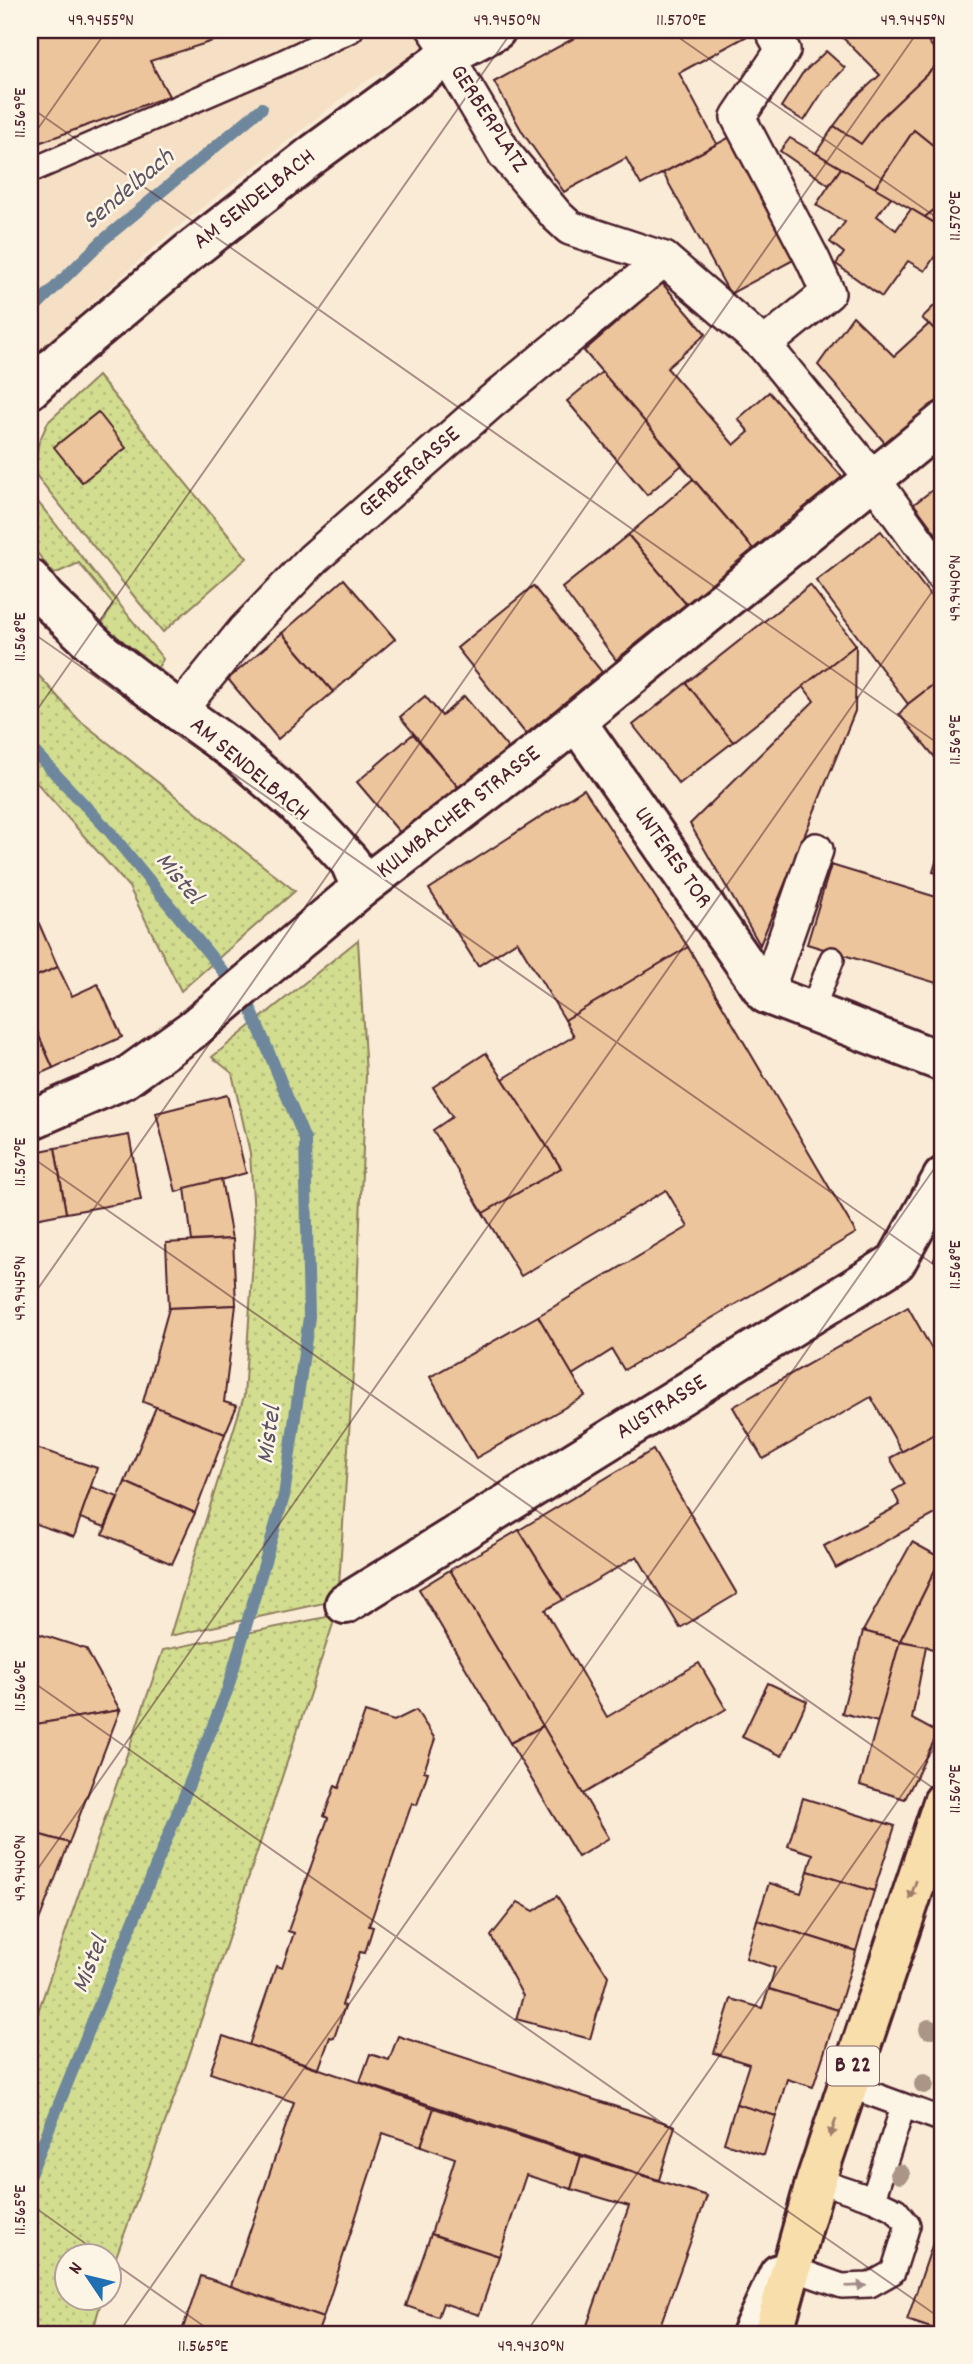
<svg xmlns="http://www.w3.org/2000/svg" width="973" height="2364" viewBox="0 0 973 2364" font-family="Dekko,sans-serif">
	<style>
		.built { fill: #f5e0c5 }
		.grass { fill: url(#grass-dots); stroke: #8e7e5d; stroke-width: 2 }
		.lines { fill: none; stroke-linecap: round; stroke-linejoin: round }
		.stream { stroke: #6e879c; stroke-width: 12 }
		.building { fill: #ecc59c; stroke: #4a1f2b; stroke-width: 2 }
		.service-casing { stroke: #4a1f2b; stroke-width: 28 }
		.pedestrian-casing { stroke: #4a1f2b; stroke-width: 38 }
		.minor-casing { stroke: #4a1f2b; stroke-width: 44 }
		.primary-casing { stroke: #4a1f2b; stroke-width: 44 }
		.service { stroke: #fcf5e5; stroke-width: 23 }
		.pedestrian { stroke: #fcf5e5; stroke-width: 33 }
		.minor { stroke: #fcf5e5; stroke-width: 38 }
		.primary { stroke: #f8deab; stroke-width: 38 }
		.tree { fill: #ab9586 }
		.oneway { fill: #a17e6b }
		.oneway2 { fill: #a38a88 }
		.ticks { fill: none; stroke: #4a1f2b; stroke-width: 2; stroke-opacity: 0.45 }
		.labels { text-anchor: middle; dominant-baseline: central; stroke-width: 5; stroke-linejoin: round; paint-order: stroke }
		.shield { fill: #fcf5e5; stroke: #7f5f63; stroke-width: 2 }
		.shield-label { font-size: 23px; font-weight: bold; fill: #4a1f2b }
		.street-label { font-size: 24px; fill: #4a1f2b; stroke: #fcf5e5 }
		.water-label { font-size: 26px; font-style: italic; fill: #5c5363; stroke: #fcf5e5 }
		.neatline { fill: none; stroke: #4a1f2b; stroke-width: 2.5 }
		.ticks-label { font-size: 18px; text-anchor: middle; fill: #4a1f2b }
	</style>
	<defs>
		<pattern id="grass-dots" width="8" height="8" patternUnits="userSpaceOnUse" patternTransform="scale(1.75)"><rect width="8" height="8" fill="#d2dd8f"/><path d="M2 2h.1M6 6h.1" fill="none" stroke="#b6bd7c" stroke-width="1.8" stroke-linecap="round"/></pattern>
	</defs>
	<rect width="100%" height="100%" fill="#f9ebd6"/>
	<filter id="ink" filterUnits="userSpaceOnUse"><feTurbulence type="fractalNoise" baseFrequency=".0143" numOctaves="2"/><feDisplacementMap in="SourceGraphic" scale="14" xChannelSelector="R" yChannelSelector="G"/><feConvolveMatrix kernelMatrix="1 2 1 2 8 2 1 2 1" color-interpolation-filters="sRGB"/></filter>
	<g filter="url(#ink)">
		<polygon class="built" points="30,30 463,30 359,85 170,233 30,359"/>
		<g class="grass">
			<polygon points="98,376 247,558 163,632 35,474 38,444 48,422"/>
			<polygon points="30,492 163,659 157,669 102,624 113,604 79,563 54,574 30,544"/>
			<polygon points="30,666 78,719 295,891 181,991 129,887 30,775"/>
			<polygon points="358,940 366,1075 355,1343 338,1600 170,1636 244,1396 255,1230 250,1153 232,1073 212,1057"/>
			<polygon points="336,1615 186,2065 109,2276 108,2256 66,2256 66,2298 102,2298 92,2334 30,2334 30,2035 163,1650"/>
		</g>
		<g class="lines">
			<g class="stream">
				<polyline points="30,312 102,241 262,108"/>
				<polyline points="30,747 110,832 248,1002 305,1140 309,1317 284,1496 227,1691 30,2175"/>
			</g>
		</g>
		<g class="building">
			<polygon points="30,30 247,30 150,61 169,96 30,146"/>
			<polygon points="589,30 758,30 679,73 717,144 641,185 626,158 564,192 523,133 494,82"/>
			<polygon points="847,30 920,30 942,60 880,119 861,144 834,126 855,98 880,75 838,33"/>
			<polygon points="826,51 845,68 824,90 804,121 781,107 802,74"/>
			<polygon points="942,60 943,140 935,147 914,130 875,188 816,153 834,126 861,144 880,119"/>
			<polygon points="914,130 935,147 943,140 943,203 925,217 875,188"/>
			<polygon points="730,137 797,258 730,294 663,173"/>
			<polygon points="790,138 841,168 829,185 780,151"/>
			<polygon points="841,168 891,197 877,216 896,230 911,209 943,228 943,244 925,271 908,261 882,297 836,264 844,253 830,242 845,222 816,205"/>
			<polygon points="943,203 943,228 925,217"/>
			<polygon points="662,283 706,334 667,368 734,445 749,432 738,419 769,392 842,477 753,549 584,351"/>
			<polygon points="943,297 943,338 922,318"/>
			<polygon points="853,316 894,356 929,324 943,338 943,396 885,443 818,365"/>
			<polygon points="602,372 682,465 647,495 567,401"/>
			<polygon points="98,412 126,448 82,482 54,447"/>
			<polygon points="693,479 753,549 686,604 628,535"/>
			<polygon points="943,482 943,543 914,504"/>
			<polygon points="881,531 943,612 943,677 908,704 816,581"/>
			<polygon points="628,535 686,604 616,660 562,588"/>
			<polygon points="344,579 395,639 333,692 282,633"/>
			<polygon points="810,585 856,645 733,742 686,683"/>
			<polygon points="533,586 602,672 526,734 457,648"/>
			<polygon points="282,633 333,692 278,739 228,679"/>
			<polygon points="856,645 855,711 760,945 690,824 814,701 803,686"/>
			<polygon points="943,677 943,767 899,714 908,704"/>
			<polygon points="686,683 733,742 679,784 633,725"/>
			<polygon points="425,696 442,716 464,696 508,748 459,788 400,717"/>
			<polygon points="413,734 459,788 401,834 357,782"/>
			<polygon points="584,789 688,947 565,1020 517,941 478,966 429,889"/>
			<polygon points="943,839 943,875 933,872"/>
			<polygon points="831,865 943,899 943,985 807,944"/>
			<polygon points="30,903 58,967 30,979"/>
			<polygon points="688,947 856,1233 624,1370 612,1350 572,1375 538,1316 688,1227 666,1190 521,1276 483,1213 561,1168 503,1079 574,1036 565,1020"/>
			<polygon points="58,967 72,996 98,984 122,1037 53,1068 30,1016 30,979"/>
			<polygon points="30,1016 53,1068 30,1078"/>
			<polygon points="486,1053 561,1168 483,1213 433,1130 452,1117 433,1087"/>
			<polygon points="227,1095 246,1173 176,1192 156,1113"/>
			<polygon points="129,1135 141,1200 66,1213 55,1148"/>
			<polygon points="55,1148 66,1213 30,1220 30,1153"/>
			<polygon points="221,1179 232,1239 192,1241 185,1188"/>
			<polygon points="233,1239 236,1305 169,1308 166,1243"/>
			<polygon points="943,1239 943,1264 934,1260"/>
			<polygon points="236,1305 224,1402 237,1406 225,1434 143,1402 169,1308"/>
			<polygon points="908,1307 943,1369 943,1429 902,1452 871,1397 763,1459 733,1407"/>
			<polygon points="538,1316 585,1396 476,1458 430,1377"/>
			<polygon points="156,1407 225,1434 195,1513 125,1482"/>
			<polygon points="943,1429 943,1510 836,1568 824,1546 900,1505 893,1491 905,1484 890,1458"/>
			<polygon points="30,1446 97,1468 74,1537 30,1522"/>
			<polygon points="653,1450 737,1594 680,1628 637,1556 563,1600 519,1530"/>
			<polygon points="125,1482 195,1513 172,1564 103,1534"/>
			<polygon points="91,1487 118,1497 105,1527 80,1518"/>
			<polygon points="519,1530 563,1600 545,1610 607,1717 699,1663 726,1709 583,1794 450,1570"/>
			<polygon points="912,1542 941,1558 900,1641 863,1631"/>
			<polygon points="941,1558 943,1559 943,1654 926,1646 900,1641"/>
			<polygon points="450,1570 543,1726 510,1743 419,1589"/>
			<polygon points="30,1631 86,1649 120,1710 30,1725"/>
			<polygon points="863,1631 900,1641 878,1722 842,1713"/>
			<polygon points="900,1641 926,1646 912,1719 938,1733 905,1799 860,1785"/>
			<polygon points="768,1683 807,1701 782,1756 742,1737"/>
			<polygon points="120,1710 69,1843 30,1832 30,1725"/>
			<polygon points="416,1710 435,1739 424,1771 428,1772 417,1805 412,1803 369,1926 373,1927 365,1953 360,1952 342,2005 345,2006 334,2038 330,2037 319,2068 249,2045 276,1966 282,1968 294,1933 288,1931 328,1818 324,1816 335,1786 339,1788 365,1712 394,1721"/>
			<polygon points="543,1726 609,1838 578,1857 510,1743"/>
			<polygon points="803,1798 895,1826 874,1891 808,1871 813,1854 788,1846"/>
			<polygon points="30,1832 69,1843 31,1941 30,1940"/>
			<polygon points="808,1871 874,1891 856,1951 757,1920 769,1883 801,1893"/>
			<polygon points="557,1896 608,1976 590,2039 516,2019 523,1996 491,1936 518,1902 534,1911"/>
			<polygon points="757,1920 856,1951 838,2010 769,1989 775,1968 746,1958"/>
			<polygon points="769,1989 838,2010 813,2087 787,2079 776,2116 736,2104 749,2064 714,2053 731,1999 762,2008"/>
			<polygon points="223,2036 434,2108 421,2146 383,2133 323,2318 231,2286 294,2102 210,2073"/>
			<polygon points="398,2036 675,2126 659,2180 360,2082 370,2054 389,2060"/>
			<polygon points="736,2104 776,2116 764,2155 724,2143"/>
			<polygon points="434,2108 581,2156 571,2189 526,2175 499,2256 431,2234 455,2158 421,2146"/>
			<polygon points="581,2156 707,2196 657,2334 584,2334 629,2206 571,2189"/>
			<polygon points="943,2213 943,2332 907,2320"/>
			<polygon points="431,2234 499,2256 479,2315 443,2303 438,2317 406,2306"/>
			<polygon points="201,2276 323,2318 317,2334 181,2334"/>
		</g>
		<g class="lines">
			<defs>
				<g id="service">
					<polyline points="429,30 447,56"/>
					<polyline points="30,171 283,62 351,30"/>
					<polyline points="811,1013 832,959"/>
					<polyline points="847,2085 943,2120"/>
					<polyline points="873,2199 903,2107"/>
					<polyline points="791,2268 842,2286 870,2285 893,2272 908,2225 896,2210 873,2199 816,2180"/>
				</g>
				<g id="pedestrian">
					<polyline points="447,56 505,154 557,216 570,228 664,259 764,345 873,479 943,576"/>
					<polyline points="764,345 828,293 813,260 738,117 783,50 772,30"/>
					<polyline points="179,711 244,631 313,559 491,402 664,259"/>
					<polyline points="766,994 816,850"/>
				</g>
				<g id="minor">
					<polyline points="30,389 65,356 189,252 315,153 447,56 496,30"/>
					<polyline points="30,579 45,598 103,653 179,711 237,753 296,804 350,862 361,888"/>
					<polyline points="576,721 766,994 943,1062"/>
					<polyline points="30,1120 124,1079 192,1030 361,888 533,756 943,422"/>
					<polyline points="345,1604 896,1262 943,1177"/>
					<polyline points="751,2334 779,2274"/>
				</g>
				<polyline id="primary" points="773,2334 816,2180 943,1802"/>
			</defs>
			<use href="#service" class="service-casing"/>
			<use href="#pedestrian" class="pedestrian-casing"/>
			<use href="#minor" class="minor-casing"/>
			<use href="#primary" class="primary-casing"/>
			<use href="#service" class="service"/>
			<use href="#pedestrian" class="pedestrian"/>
			<use href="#minor" class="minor"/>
			<use href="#primary" class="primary"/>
		</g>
		<g class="tree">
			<circle cx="929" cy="2029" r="10"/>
			<circle cx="924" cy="2084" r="10"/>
			<circle cx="900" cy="2174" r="10"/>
		</g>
		<defs><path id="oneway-solid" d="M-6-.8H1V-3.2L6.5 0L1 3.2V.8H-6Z" transform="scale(1.75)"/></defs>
		<g class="oneway">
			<use href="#oneway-solid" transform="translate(913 1890) rotate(109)"/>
			<use href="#oneway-solid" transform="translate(833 2128) rotate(108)"/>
		</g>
		<use class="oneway2" href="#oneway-solid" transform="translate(856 2286) rotate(-2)"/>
	</g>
	<path class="ticks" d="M668,30L943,222M30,107L943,747M30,140L107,30M30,631L943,1271M30,720L513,30M30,1156L943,1795M30,1300L919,30M30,1680L943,2320M30,1880L943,576M30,2204L103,2256M108,2259L215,2334M118,2334L943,1156M525,2334L943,1736M931,2334L943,2316"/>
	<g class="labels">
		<rect class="shield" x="827" y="2046.5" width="52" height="39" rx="5"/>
		<g class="shield-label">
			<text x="853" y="2066">B 22</text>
		</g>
		<g class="street-label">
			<text transform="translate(488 119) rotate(57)">GERBERPLATZ</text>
			<text transform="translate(255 200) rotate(-38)">AM SENDELBACH</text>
			<text transform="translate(410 473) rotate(-41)">GERBERGASSE</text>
			<text transform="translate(249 770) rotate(40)">AM SENDELBACH</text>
			<text transform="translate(459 813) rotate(-38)">KULMBACHER STRASSE</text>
			<text transform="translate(672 858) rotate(55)">UNTERES TOR</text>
			<text transform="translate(662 1408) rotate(-32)">AUSTRASSE</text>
		</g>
		<g class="water-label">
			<text transform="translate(129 190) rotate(-40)">Sendelbach</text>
			<text transform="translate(178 879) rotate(51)">Mistel</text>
			<text transform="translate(270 1435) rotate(-82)">Mistel</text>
			<text transform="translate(91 1965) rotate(-68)">Mistel</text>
		</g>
	</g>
	<rect width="973" height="2364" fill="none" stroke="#fcf5e5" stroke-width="77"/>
	<g transform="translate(88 2277) rotate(305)"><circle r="33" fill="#fcf5e5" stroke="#b59f9b" stroke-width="2"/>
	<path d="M0-5L12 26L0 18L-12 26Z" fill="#1f6fb2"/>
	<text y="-10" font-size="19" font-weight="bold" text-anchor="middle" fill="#4a1f2b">N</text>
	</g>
	<rect x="38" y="38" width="896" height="2288" class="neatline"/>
	<g class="ticks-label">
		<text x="101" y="25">49.9455°N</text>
		<text x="507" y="25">49.9450°N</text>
		<text x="681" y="25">11.570°E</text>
		<text x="913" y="25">49.9445°N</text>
		<text transform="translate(19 113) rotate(-90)" y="6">11.569°E</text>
		<text transform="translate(954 216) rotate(-90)" y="6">11.570°E</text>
		<text transform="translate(954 588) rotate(-90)" y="6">49.9440°N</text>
		<text transform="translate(19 637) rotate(-90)" y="6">11.568°E</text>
		<text transform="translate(954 740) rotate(-90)" y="6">11.569°E</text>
		<text transform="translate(19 1162) rotate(-90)" y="6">11.567°E</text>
		<text transform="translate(954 1265) rotate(-90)" y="6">11.568°E</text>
		<text transform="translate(19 1288) rotate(-90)" y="6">49.9445°N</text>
		<text transform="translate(19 1686) rotate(-90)" y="6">11.566°E</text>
		<text transform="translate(954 1789) rotate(-90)" y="6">11.567°E</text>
		<text transform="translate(19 1868) rotate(-90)" y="6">49.9440°N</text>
		<text transform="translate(19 2210) rotate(-90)" y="6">11.565°E</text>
		<text x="203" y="2351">11.565°E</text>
		<text x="531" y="2351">49.9430°N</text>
	</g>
</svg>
